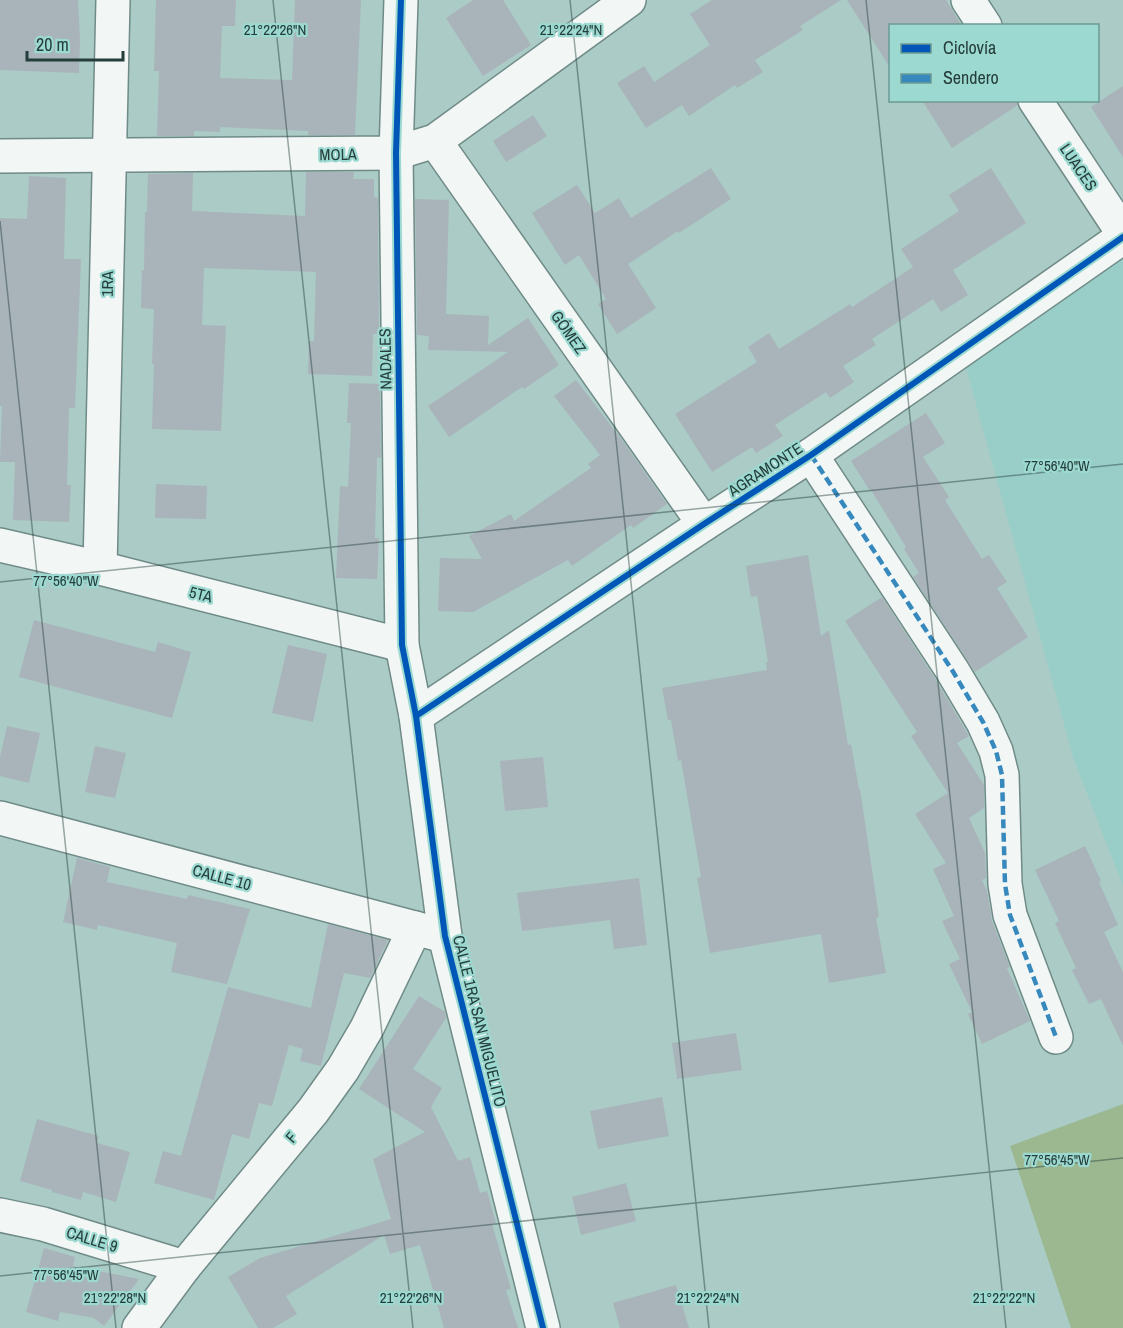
<svg xmlns="http://www.w3.org/2000/svg" width="1123" height="1328" viewBox="0 0 1123 1328" font-family="'Archivo Narrow',sans-serif">
	<style>
		.built { fill: #98cec7 }
		.green { fill: #9bb891 }
		.building { fill: #a9b4ba }
		.lines { fill: none; stroke-linecap: round; stroke-linejoin: round }
		.street-casing { stroke: #708b87; stroke-width: 36 }
		.street { stroke: #f2f7f6; stroke-width: 33 }
		.quiet { stroke: #3789bd; stroke-width: 4.5; stroke-dasharray: 9 4.5; stroke-linecap: butt }
		.cycleway-casing { stroke: #9cd9d0; stroke-width: 10 }
		.cycleway { stroke: #0057b8; stroke-width: 6 }
		.ticks { fill: none; stroke: #253e3b; stroke-width: 1.5; stroke-opacity: 0.45 }
		.labels { text-anchor: middle; dominant-baseline: central; stroke-width: 4.5; stroke-linejoin: round; paint-order: stroke }
		.street-label { font-size: 16px; fill: #253e3b; stroke: #9cd9d0 }
		.ticks-label { font-size: 15px; text-anchor: middle; fill: #253e3b; stroke: #9cd9d0; stroke-width: 4.5; stroke-linejoin: round; paint-order: stroke }
	</style>
	<rect width="100%" height="100%" fill="#aacbc6"/>
	<polygon class="built" points="1123,256 1123,885 1074,760 965,364"/>
	<polygon class="green" points="1123,1104 1123,1328 1071,1328 1010,1146"/>
	<g class="building">
		<polygon points="0,0 78,0 80,40 79,73 0,70"/>
		<polygon points="156,0 236,0 235,26 222,26 220,78 292,80 295,0 361,0 355,135 308,135 308,131 220,127 220,132 194,131 194,136 157,136 159,71 154,71"/>
		<polygon points="473,0 503,0 531,45 483,76 446,18"/>
		<polygon points="712,0 841,0 800,26 803,30 755,60 763,72 737,88 735,85 689,116 682,105 646,128 617,83 644,66 654,82 710,45 690,14"/>
		<polygon points="847,0 946,0 962,26 891,26 891,69"/>
		<polygon points="1123,86 1123,157 1091,107"/>
		<polygon points="922,100 1016,100 1018,105 952,148"/>
		<polygon points="533,115 547,136 506,162 493,141"/>
		<polygon points="711,168 731,199 679,233 678,231 628,264 656,308 617,334 598,304 606,299 579,255 565,265 532,213 577,185 595,213 619,198 631,218"/>
		<polygon points="991,168 1026,223 953,270 968,295 941,312 933,299 872,339 876,345 843,366 854,382 830,398 826,392 775,425 783,436 756,453 752,447 712,472 675,414 757,362 748,347 769,333 779,349 850,304 852,307 913,267 901,249 959,211 949,195"/>
		<polygon points="306,172 354,172 353,179 374,179 374,197 378,198 379,334 373,334 372,376 308,374 309,341 314,341 316,272 204,268 202,325 226,326 221,431 152,429 154,364 152,364 154,309 141,308 142,270 144,270 145,212 147,212 148,174 193,173 192,211 305,216"/>
		<polygon points="29,176 66,178 64,259 81,259 75,408 69,408 67,485 71,485 69,522 13,520 15,462 0,462 2,406 0,406 0,218 27,219"/>
		<polygon points="415,199 449,200 446,314 489,316 488,345 528,318 559,365 524,389 522,387 449,437 428,406 508,352 428,350 429,336 417,335"/>
		<polygon points="576,380 622,440 667,504 633,528 631,525 572,566 568,560 473,612 438,611 440,558 482,559 469,536 511,514 514,521 591,468 588,464 600,455 554,396"/>
		<polygon points="349,383 380,384 381,455 381,458 377,457 375,538 379,538 377,579 336,578 340,486 348,487 351,423 347,423"/>
		<polygon points="926,413 945,443 923,457 949,497 945,500 982,559 989,555 1007,582 997,588 1028,637 975,672 913,577 919,573 904,549 906,547 871,490 870,491 851,461"/>
		<polygon points="156,484 207,486 206,519 155,518"/>
		<polygon points="808,555 821,636 829,630 848,745 851,744 859,789 860,789 879,917 876,918 886,973 829,983 821,934 710,953 697,878 701,877 681,760 678,761 671,720 668,720 662,688 767,670 766,662 768,662 757,596 751,597 746,566"/>
		<polygon points="882,597 936,680 966,731 969,736 957,743 984,785 984,808 969,818 985,853 986,878 982,880 987,891 992,921 1010,967 1007,968 1030,1021 982,1044 968,1014 972,1012 949,964 960,959 942,921 954,916 933,869 946,863 915,814 948,793 911,736 917,732 845,621"/>
		<polygon points="34,620 155,652 158,642 191,652 172,718 19,677"/>
		<polygon points="288,645 327,654 313,722 272,713"/>
		<polygon points="7,726 40,733 29,783 0,776 0,757"/>
		<polygon points="95,746 126,753 115,798 85,792"/>
		<polygon points="543,757 548,807 505,811 500,761"/>
		<polygon points="1085,846 1101,881 1099,882 1118,925 1104,932 1123,972 1123,1046 1101,999 1089,1004 1072,970 1076,968 1055,923 1059,921 1035,870"/>
		<polygon points="77,858 110,867 107,882 187,899 188,895 250,909 227,984 171,972 177,943 98,925 97,930 63,922"/>
		<polygon points="639,878 647,945 614,949 610,920 522,931 517,893"/>
		<polygon points="328,924 388,940 370,978 344,973 321,1066 300,1061 303,1049 289,1045 272,1106 259,1103 249,1139 232,1134 214,1200 154,1183 163,1151 181,1156 228,987 311,1008"/>
		<polygon points="419,996 445,1012 446,1018 413,1069 442,1088 431,1107 458,1161 470,1157 480,1193 487,1191 496,1223 492,1224 511,1289 506,1290 518,1328 444,1328 420,1245 390,1254 384,1235 286,1296 297,1314 273,1328 258,1328 228,1277 260,1258 391,1219 373,1159 425,1132 359,1089"/>
		<polygon points="736,1033 742,1070 677,1079 672,1043"/>
		<polygon points="662,1097 669,1136 598,1149 590,1111"/>
		<polygon points="37,1119 99,1136 97,1143 130,1152 116,1202 83,1192 81,1200 52,1192 52,1190 20,1181"/>
		<polygon points="626,1183 636,1221 581,1235 572,1197"/>
		<polygon points="44,1248 75,1257 73,1266 139,1279 104,1326 94,1318 60,1312 58,1321 26,1312"/>
		<polygon points="676,1285 689,1328 620,1328 613,1303"/>
	</g>
	<g class="lines">
		<defs>
			<g id="street">
				<polyline points="401,0 396,153 402,645 416,716 445,936 543,1328"/>
				<polyline points="968,0 985,26"/>
				<polyline points="1035,100 1123,233"/>
				<polyline points="435,141 704,524"/>
				<polyline points="0,156 396,153 435,141 629,0"/>
				<polyline points="811,455 952,670 983,722 996,751 1002,775 1005,884 1010,915 1056,1037"/>
				<polyline points="0,545 100,568 402,645"/>
				<polyline points="100,568 113,0"/>
				<polyline points="416,716 704,524 811,455 1123,237"/>
				<polyline points="0,818 437,934"/>
				<polyline points="0,1215 43,1224 184,1267"/>
				<polyline points="139,1328 184,1267 313,1111 343,1069 367,1028 415,928"/>
			</g>
		</defs>
		<use href="#street" class="street-casing"/>
		<use href="#street" class="street"/>
		<polyline class="quiet" points="811,455 952,670 983,722 996,751 1002,775 1005,884 1010,915 1056,1037"/>
		<defs>
			<g id="cycleway">
				<polyline points="401,0 396,153 402,645 416,716 445,936 543,1328"/>
				<polyline points="416,716 704,524 811,455 1123,237"/>
			</g>
		</defs>
		<use href="#cycleway" class="cycleway-casing"/>
		<use href="#cycleway" class="cycleway"/>
	</g>
	<path class="ticks" d="M273,0L413,1328M570,0L709,1328M866,0L1006,1328M0,221L116,1328M0,582L1123,464M0,1276L1123,1158"/>
	<g class="labels">
		<g class="street-label">
			<text transform="translate(338 154) rotate(-1)">MOLA</text>
			<text transform="translate(1079 167) rotate(56)">LUACES</text>
			<text transform="translate(107 284) rotate(-89)">1RA</text>
			<text transform="translate(569 332) rotate(55)">GÓMEZ</text>
			<text transform="translate(385 359) rotate(-91)">NADALES</text>
			<text transform="translate(765 469) rotate(-33)">AGRAMONTE</text>
			<text transform="translate(201 594) rotate(14)">5TA</text>
			<text transform="translate(222 877) rotate(15)">CALLE 10</text>
			<text transform="translate(480 1021) rotate(76)">CALLE 1RA SAN MIGUELITO</text>
			<text transform="translate(291 1137) rotate(-50)">F</text>
			<text transform="translate(92 1239) rotate(17)">CALLE 9</text>
		</g>
	</g>
	<g class="ticks-label">
		<text x="275" y="35">21°22'26"N</text>
		<text x="571" y="35">21°22'24"N</text>
		<text x="1057" y="471">77°56'40"W</text>
		<text x="66" y="586">77°56'40"W</text>
		<text x="1057" y="1165">77°56'45"W</text>
		<text x="66" y="1280">77°56'45"W</text>
		<text x="115" y="1303">21°22'28"N</text>
		<text x="411" y="1303">21°22'26"N</text>
		<text x="708" y="1303">21°22'24"N</text>
		<text x="1004" y="1303">21°22'22"N</text>
	</g>
	<rect x="889" y="24" width="210" height="78" fill="#9cd9d0" stroke="#6c9b94" stroke-width="1.5"/>
	<rect x="901" y="44" width="30" height="9" fill="#0057b8" stroke="#6c9b94" stroke-width="1.5"/>
	<text x="943" y="54" font-size="18" fill="#253e3b">Ciclovía</text>
	<rect x="901" y="74" width="30" height="9" fill="#3789bd" stroke="#6c9b94" stroke-width="1.5"/>
	<text x="943" y="84" font-size="18" fill="#253e3b">Sendero</text>
	<path d="M27 51v9h96v-9" fill="none" stroke="#253e3b" stroke-width="3"/>
	<text x="36" y="51" font-size="18" fill="#253e3b" stroke="#9cd9d0" stroke-width="4.5" paint-order="stroke">20 m</text>
</svg>
